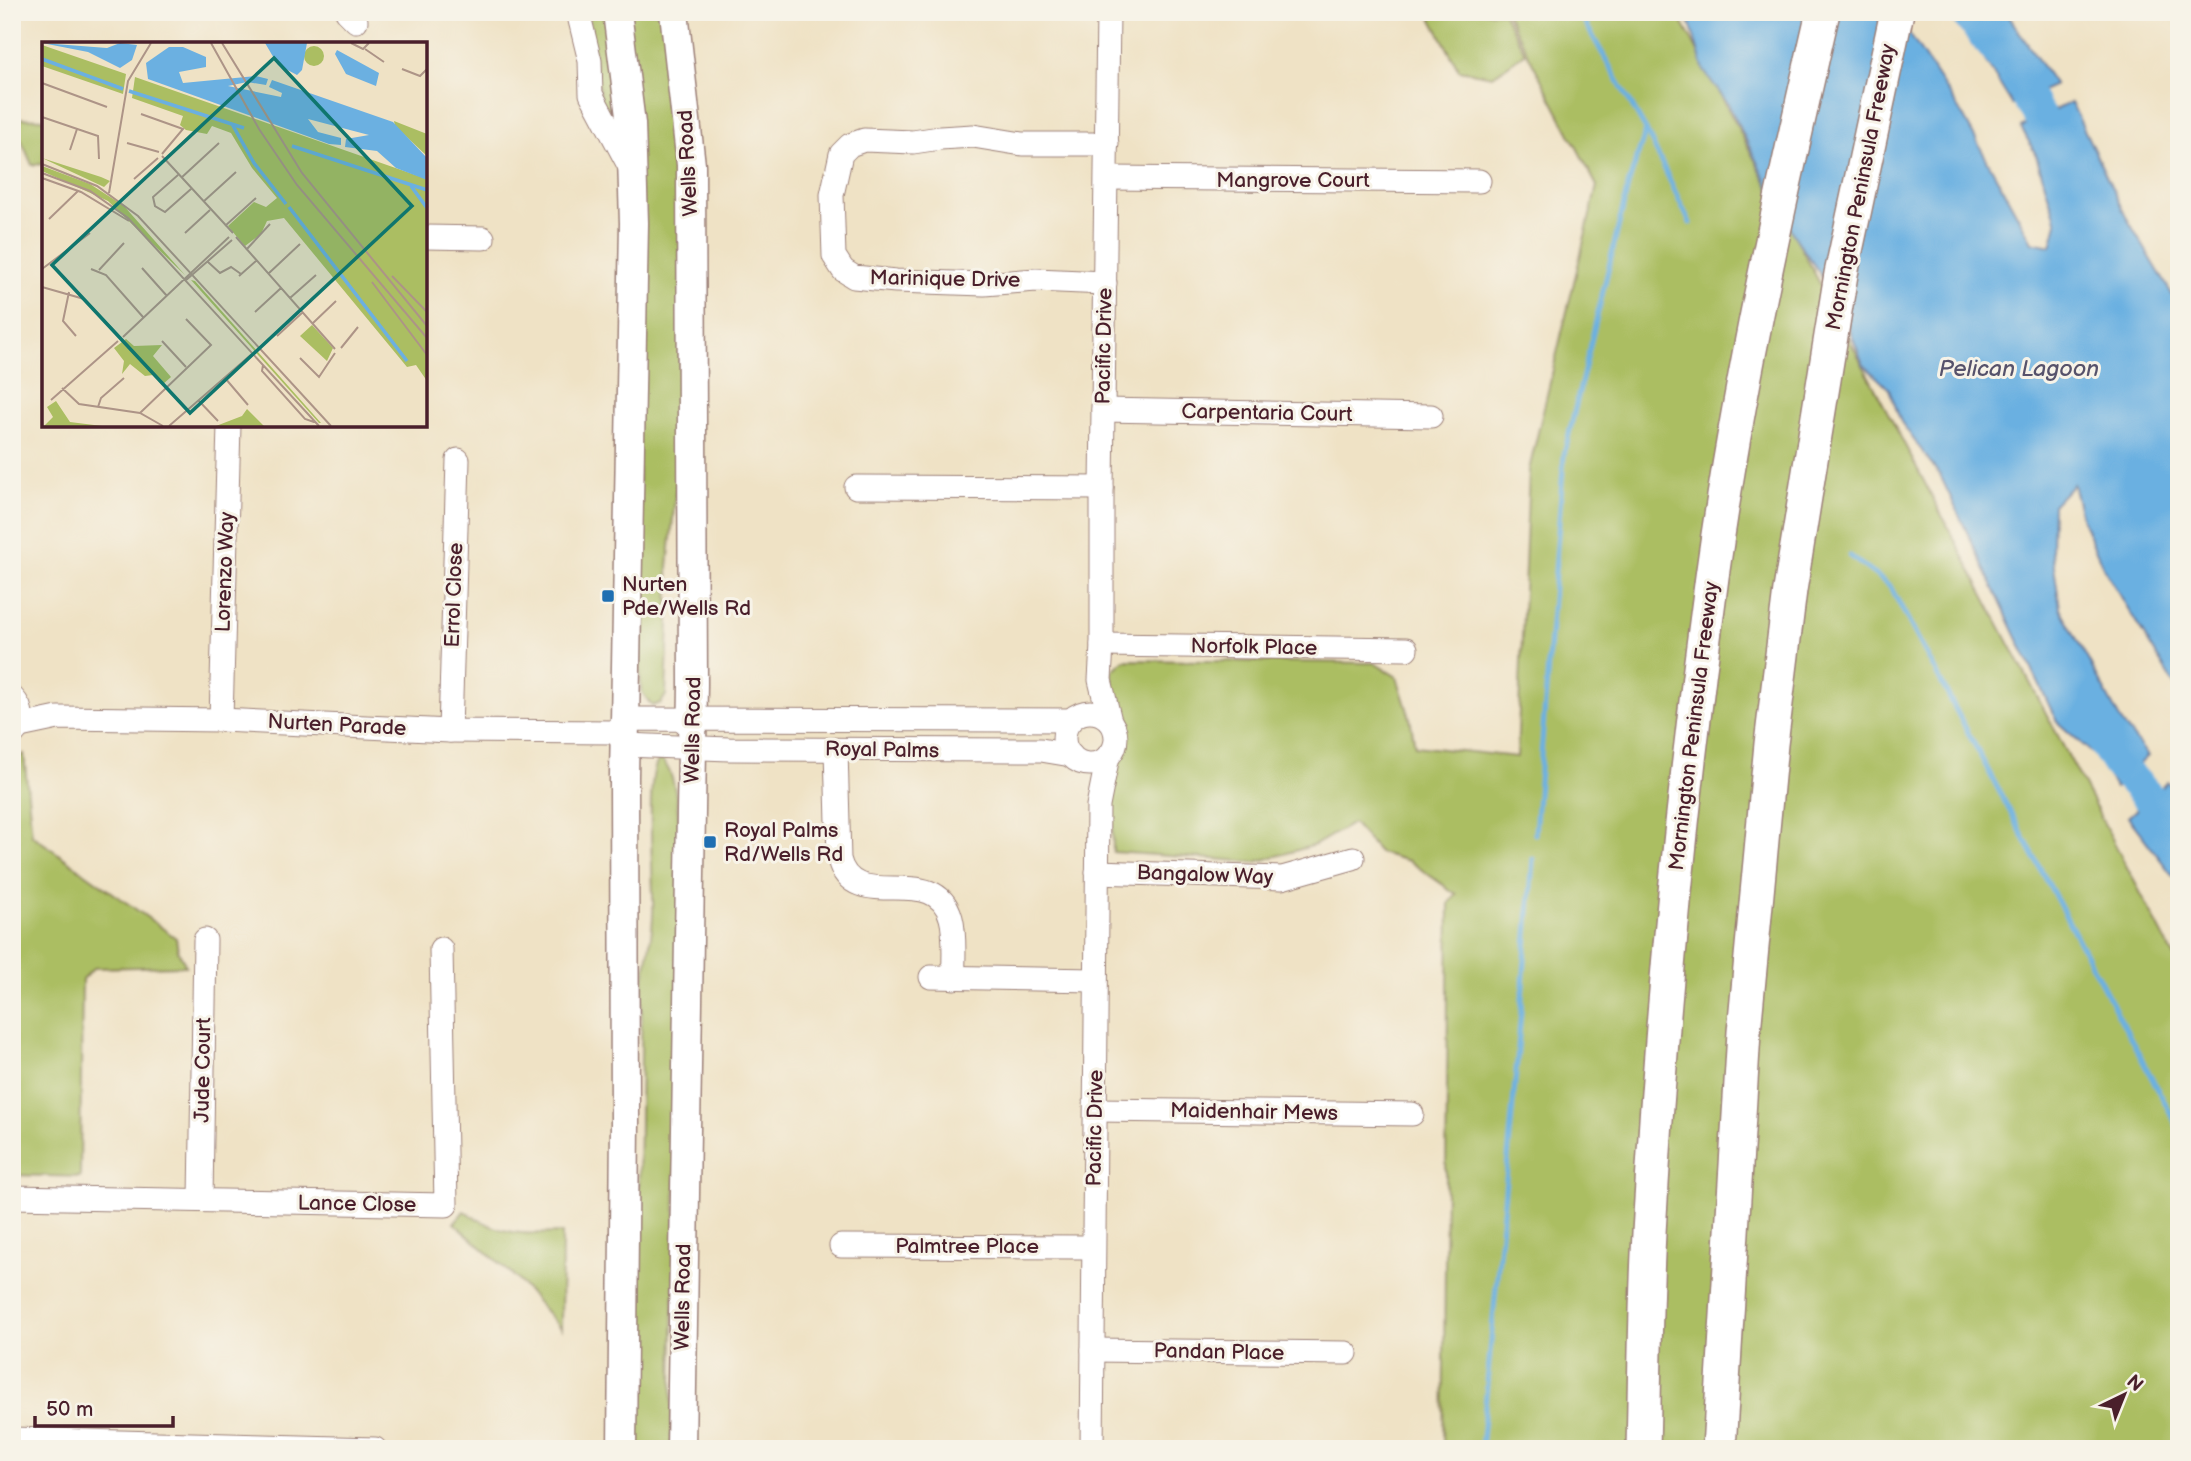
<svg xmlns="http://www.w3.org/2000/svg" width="2191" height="1461" viewBox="0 0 2191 1461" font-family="'Balsamiq Sans',sans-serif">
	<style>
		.green { fill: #abbe62; stroke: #7a6e46; stroke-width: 2 }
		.water { fill: #6bb0e1; stroke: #5a6886; stroke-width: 2 }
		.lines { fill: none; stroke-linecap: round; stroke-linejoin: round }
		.stream { stroke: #6bb0e1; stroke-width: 5 }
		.river { stroke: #6bb0e1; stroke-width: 33 }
		.minor-casing { stroke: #9c8078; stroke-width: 25 }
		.major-casing { stroke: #9c8078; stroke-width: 31 }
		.highway-casing { stroke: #9c8078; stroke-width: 36 }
		.minor { stroke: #fff; stroke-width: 23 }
		.major { stroke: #fff; stroke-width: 28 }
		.highway { stroke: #fff; stroke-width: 33 }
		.poi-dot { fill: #1f6fb2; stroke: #f7f3e8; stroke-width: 2.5 }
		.labels { text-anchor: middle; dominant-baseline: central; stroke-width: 6; stroke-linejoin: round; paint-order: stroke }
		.street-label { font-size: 21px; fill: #4a1f2b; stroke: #f7f3e8 }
		.poi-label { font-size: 21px; fill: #4a1f2b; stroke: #f7f3e8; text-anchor: start }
		.water-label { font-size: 23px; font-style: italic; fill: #56526b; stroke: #f7f3e8 }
		.inset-river { fill: none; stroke: #6bb0e1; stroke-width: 3.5 }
		.inset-road { fill: none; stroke: #ad9487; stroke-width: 2 }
		.view { fill: #0f766e; fill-opacity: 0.15; stroke: #0f766e; stroke-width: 3.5 }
		.inset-edge { fill: none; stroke: #4a1f2b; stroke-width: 3.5 }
	</style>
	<rect width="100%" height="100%" fill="#f7f3e8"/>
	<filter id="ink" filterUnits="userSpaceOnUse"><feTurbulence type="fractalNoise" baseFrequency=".0143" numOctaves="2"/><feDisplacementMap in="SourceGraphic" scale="14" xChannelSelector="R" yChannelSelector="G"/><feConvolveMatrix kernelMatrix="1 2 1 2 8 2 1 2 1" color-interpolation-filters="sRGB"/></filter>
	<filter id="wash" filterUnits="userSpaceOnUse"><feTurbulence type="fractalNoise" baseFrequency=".00686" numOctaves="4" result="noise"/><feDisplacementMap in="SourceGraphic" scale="28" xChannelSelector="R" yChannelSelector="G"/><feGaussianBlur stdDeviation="1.57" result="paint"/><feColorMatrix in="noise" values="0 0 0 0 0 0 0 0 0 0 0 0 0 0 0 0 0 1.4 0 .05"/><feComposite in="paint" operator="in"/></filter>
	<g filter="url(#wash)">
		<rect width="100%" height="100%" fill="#efe2c5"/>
		<g class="green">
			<polygon points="588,12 606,12 619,130 600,98"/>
			<polygon points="625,12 663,12 681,142 680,449 668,567 669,622 666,695 661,703 652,706 641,691 640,668 640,526"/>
			<polygon points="1428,12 1503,12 1525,53 1493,76 1459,70"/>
			<polygon points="1506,12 1677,12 2179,966 2179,1449 1443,1449 1449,903 1456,894 1409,861 1380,853 1353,823 1315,845 1256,862 1113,852 1111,764 1117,740 1112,671 1124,660 1374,663 1397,677 1410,718 1415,746 1517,757 1529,470 1597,186"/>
			<polygon points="12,118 44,119 44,164 32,165"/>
			<polygon points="24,754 32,835 176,938 178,951 186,966 94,968 82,980 80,1177 12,1175 12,760"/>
			<path d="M660,759C682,773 679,848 681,874L671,1449H635L642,990C646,965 652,940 653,915C655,888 643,770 660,759Z"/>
			<path d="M464,1211C505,1236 516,1234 562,1233L561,1329L517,1279L454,1223Z"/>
		</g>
		<g class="water">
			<polygon points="1684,12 1895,12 1962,114 2032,242 2051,246 2057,223 2036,155 2021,127 2071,102 2125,215 2179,306 2179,693 2104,569 2082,520 2073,484 2053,505 2052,552 2060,608 2122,723 2148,756 2115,788 2098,758 2057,722 1941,477 1901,422 1889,389 1863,364 1839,302 1793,234 1728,104 1704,71 1689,20"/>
			<polygon points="1946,12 2006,12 2055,85 2012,104 1983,57"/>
			<polygon points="2167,782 2179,793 2179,880 2173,876 2128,817"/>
		</g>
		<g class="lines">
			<g class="stream">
				<polyline points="1579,12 1646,130 1690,223"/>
				<polyline points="1850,556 1890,586 2179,1129"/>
				<polyline points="1535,834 1564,455 1629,182 1646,130"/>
				<polyline points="1481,1449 1517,1061 1533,859"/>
			</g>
			<g class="river">
				<polyline points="1966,12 2006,61 2064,157"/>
				<polyline points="2102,739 2118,764 2179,831"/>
			</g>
		</g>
	</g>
	<g filter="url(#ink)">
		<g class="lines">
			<defs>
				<g id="minor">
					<polyline points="347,12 356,21"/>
					<polyline points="578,12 590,61 591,94 631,169"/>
					<polyline points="1108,12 1102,488 1102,645 1100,680 1110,721"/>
					<polyline points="1107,178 1479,181"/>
					<polyline points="425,237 483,238"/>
					<polyline points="1105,283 1036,280 984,284 896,281 854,277 843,270 834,256 832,195 841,154 850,145 864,140 913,142 940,138 973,136 1022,144 1107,144"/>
					<polyline points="1103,410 1431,416"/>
					<polyline points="856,487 1102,488"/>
					<polyline points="1102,645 1406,649"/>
					<path d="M12,697C24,709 24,723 12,735"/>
					<circle cx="1090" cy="738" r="26"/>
					<polyline points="221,720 229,425"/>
					<polyline points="20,726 58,718 221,720 450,731 616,732"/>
					<polyline points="450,731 458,460"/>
					<polyline points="616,732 625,745 729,749 1041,750 1071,755"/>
					<polyline points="616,732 625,719 1071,720"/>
					<path d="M836,750L839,859C853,917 935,859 951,918C956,936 953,959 954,978"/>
					<polyline points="1097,872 1282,878 1353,858"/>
					<polyline points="931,977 1095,980"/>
					<polyline points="1096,1110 1412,1114"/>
					<polyline points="12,1197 446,1205 441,949"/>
					<polyline points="201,1200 205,940"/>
					<polyline points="841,1246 1093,1247"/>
					<polyline points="1093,1350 1346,1353"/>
					<polyline points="12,1439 375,1449"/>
					<polyline points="1092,1449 1098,806 1108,756"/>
				</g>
				<g id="major">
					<polyline points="617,12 631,124 634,223 624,777 625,1122 622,1449"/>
					<polyline points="674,12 691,165 693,684 681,1449"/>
				</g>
				<g id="highway">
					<path d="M1643,1449C1645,1371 1645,1293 1650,1216C1662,1002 1683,789 1712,577C1738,387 1780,199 1823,12"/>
					<polyline points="1719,1449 1744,1032 1771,744 1790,590 1841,274 1897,12"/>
				</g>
			</defs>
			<use href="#minor" class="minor-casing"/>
			<use href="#major" class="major-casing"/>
			<use href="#highway" class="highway-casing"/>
			<use href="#minor" class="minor"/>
			<use href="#major" class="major"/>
			<use href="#highway" class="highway"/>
		</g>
	</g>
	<g class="poi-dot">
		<rect x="601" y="589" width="14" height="14" rx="3.5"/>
		<rect x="703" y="835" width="14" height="14" rx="3.5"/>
	</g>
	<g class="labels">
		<g class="street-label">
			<text transform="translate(688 163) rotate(-93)">Wells Road</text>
			<text x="1293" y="180">Mangrove Court</text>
			<text transform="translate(1861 187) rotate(-79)">Mornington Peninsula Freeway</text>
			<text transform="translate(945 279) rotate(1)">Marinique Drive</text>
			<text transform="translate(1104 346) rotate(-89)">Pacific Drive</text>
			<text transform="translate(1267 413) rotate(1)">Carpentaria Court</text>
			<text transform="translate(225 572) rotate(-88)">Lorenzo Way</text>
			<text transform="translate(454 595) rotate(-88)">Errol Close</text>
			<text transform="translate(1254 647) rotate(1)">Norfolk Place</text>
			<text transform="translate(337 725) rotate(3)">Nurten Parade</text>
			<text transform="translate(1694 726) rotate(-83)">Mornington Peninsula Freeway</text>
			<text transform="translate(693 730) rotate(-89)">Wells Road</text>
			<text transform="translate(882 750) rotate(1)">Royal Palms</text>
			<text transform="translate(1205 875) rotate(2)">Bangalow Way</text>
			<text transform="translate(203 1070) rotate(-89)">Jude Court</text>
			<text transform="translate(1254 1112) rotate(1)">Maidenhair Mews</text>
			<text transform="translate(1095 1128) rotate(-89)">Pacific Drive</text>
			<text transform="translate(357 1204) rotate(1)">Lance Close</text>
			<text x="967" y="1246">Palmtree Place</text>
			<text transform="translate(683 1297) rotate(-89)">Wells Road</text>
			<text transform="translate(1219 1352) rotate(1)">Pandan Place</text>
		</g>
		<g class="poi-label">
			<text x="622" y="584">Nurten<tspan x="622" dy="24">Pde/Wells Rd</tspan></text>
			<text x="724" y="830">Royal Palms<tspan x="724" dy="24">Rd/Wells Rd</tspan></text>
		</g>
		<g class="water-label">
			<text x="2019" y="369">Pelican Lagoon</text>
		</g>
	</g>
	<g transform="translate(42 42)">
		<rect width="385" height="385" fill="#efe2c5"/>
		<path d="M0,3L84,32L81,52L0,24ZM262 14a10 10 0 1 1 20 0a10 10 0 1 1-20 0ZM93,35L385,137V339L374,323L365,325L242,176L225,179L219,192L203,204L195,195L186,184L212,160L224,165L235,156L210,126L189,91L170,84L165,92L144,88L138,83L141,74L90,56ZM352,79L385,92V114L353,84ZM0,116L59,135L68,139L62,145ZM0,124L48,142L82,164L143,233L66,159L0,129ZM149,238L153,239L279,381H277ZM270,283L291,306L285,319L258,294ZM84,297L92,304L120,303L111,314L129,335L120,343L111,333L103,334L88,322L80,332L82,319L72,306ZM14,359L28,380L60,384H2L11,375L5,365ZM205,367L222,384H174L200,374Z" fill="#abbe62"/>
		<path d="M0,1L65,6L78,1L95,3L90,18L78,26L46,10ZM223,1H265L260,28L255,33L236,23ZM127,5H141L164,15V25L137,30L141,41L214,34L226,37L224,43L205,40L186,44L239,55L240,51L227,45L230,38L351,80L385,116V138L354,126L335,109L303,105L304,97L327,93L266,77L276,90L299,96V103L287,102L106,37L104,21ZM295,8L337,31L334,44L304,32L293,12Z" fill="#6bb0e1"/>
		<path class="inset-river" d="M0,17L81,47M87,49L202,86M190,82L212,121L244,162M250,104L385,148M369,144L385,166M247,165L365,319"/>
		<path class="inset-road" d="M169,1L217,87L255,143L385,296M180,1L260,131L385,284M309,1L321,7L327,1M323,7L342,20M360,27L378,34L385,27M0,41L65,65M99,72L141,87L120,112M0,75L56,94L57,117M85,101L117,110M28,108L35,87M120,114L191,191M0,122L55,144L96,174L289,384M0,131L48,149L86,176L277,384M136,133L111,155L113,164L123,170L149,147M0,136L39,150L87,179M139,136L177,101M92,137L116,116M67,151L86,39L109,1M161,160L194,130M7,177L36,149M183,184L214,156M143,191L168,168M194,195L293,307M204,208L228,182M166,220L178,231L189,225L199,232M100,226L125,254M0,227L48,191M49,227L64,233L101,275M57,228L82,201M226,232L258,202M197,234L214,219M350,234L385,270M143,239L190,198M330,240L385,313M0,245L42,257L76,293M27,250L21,279L34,294M248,256L274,233M213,270L239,246M271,281L294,259M235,294L261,270M81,295L187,195M120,299L144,325M299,306L316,285M258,316L277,335L293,311M221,323L220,329L263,377L272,380M183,336L206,363M20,346L37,362L98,371L121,384M9,358L76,299M157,359L176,379M56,365L59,356L82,336M98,371L169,303L144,277M127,384L211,311"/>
		<path class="view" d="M232,16L370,164L148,371L10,223Z"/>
		<rect width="385" height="385" class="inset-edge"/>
	</g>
	<rect width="2191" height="1461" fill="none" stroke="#f7f3e8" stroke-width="42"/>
	<g transform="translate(2124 1395) rotate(43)" stroke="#f7f3e8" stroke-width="5" paint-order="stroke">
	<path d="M0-5L12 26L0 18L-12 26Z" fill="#4a1f2b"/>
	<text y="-10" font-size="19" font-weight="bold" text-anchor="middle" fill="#4a1f2b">N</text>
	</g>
	<path d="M35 1416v10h138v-10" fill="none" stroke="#4a1f2b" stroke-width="3.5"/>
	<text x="46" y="1416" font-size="21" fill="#4a1f2b" stroke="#f7f3e8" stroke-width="5" paint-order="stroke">50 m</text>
</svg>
